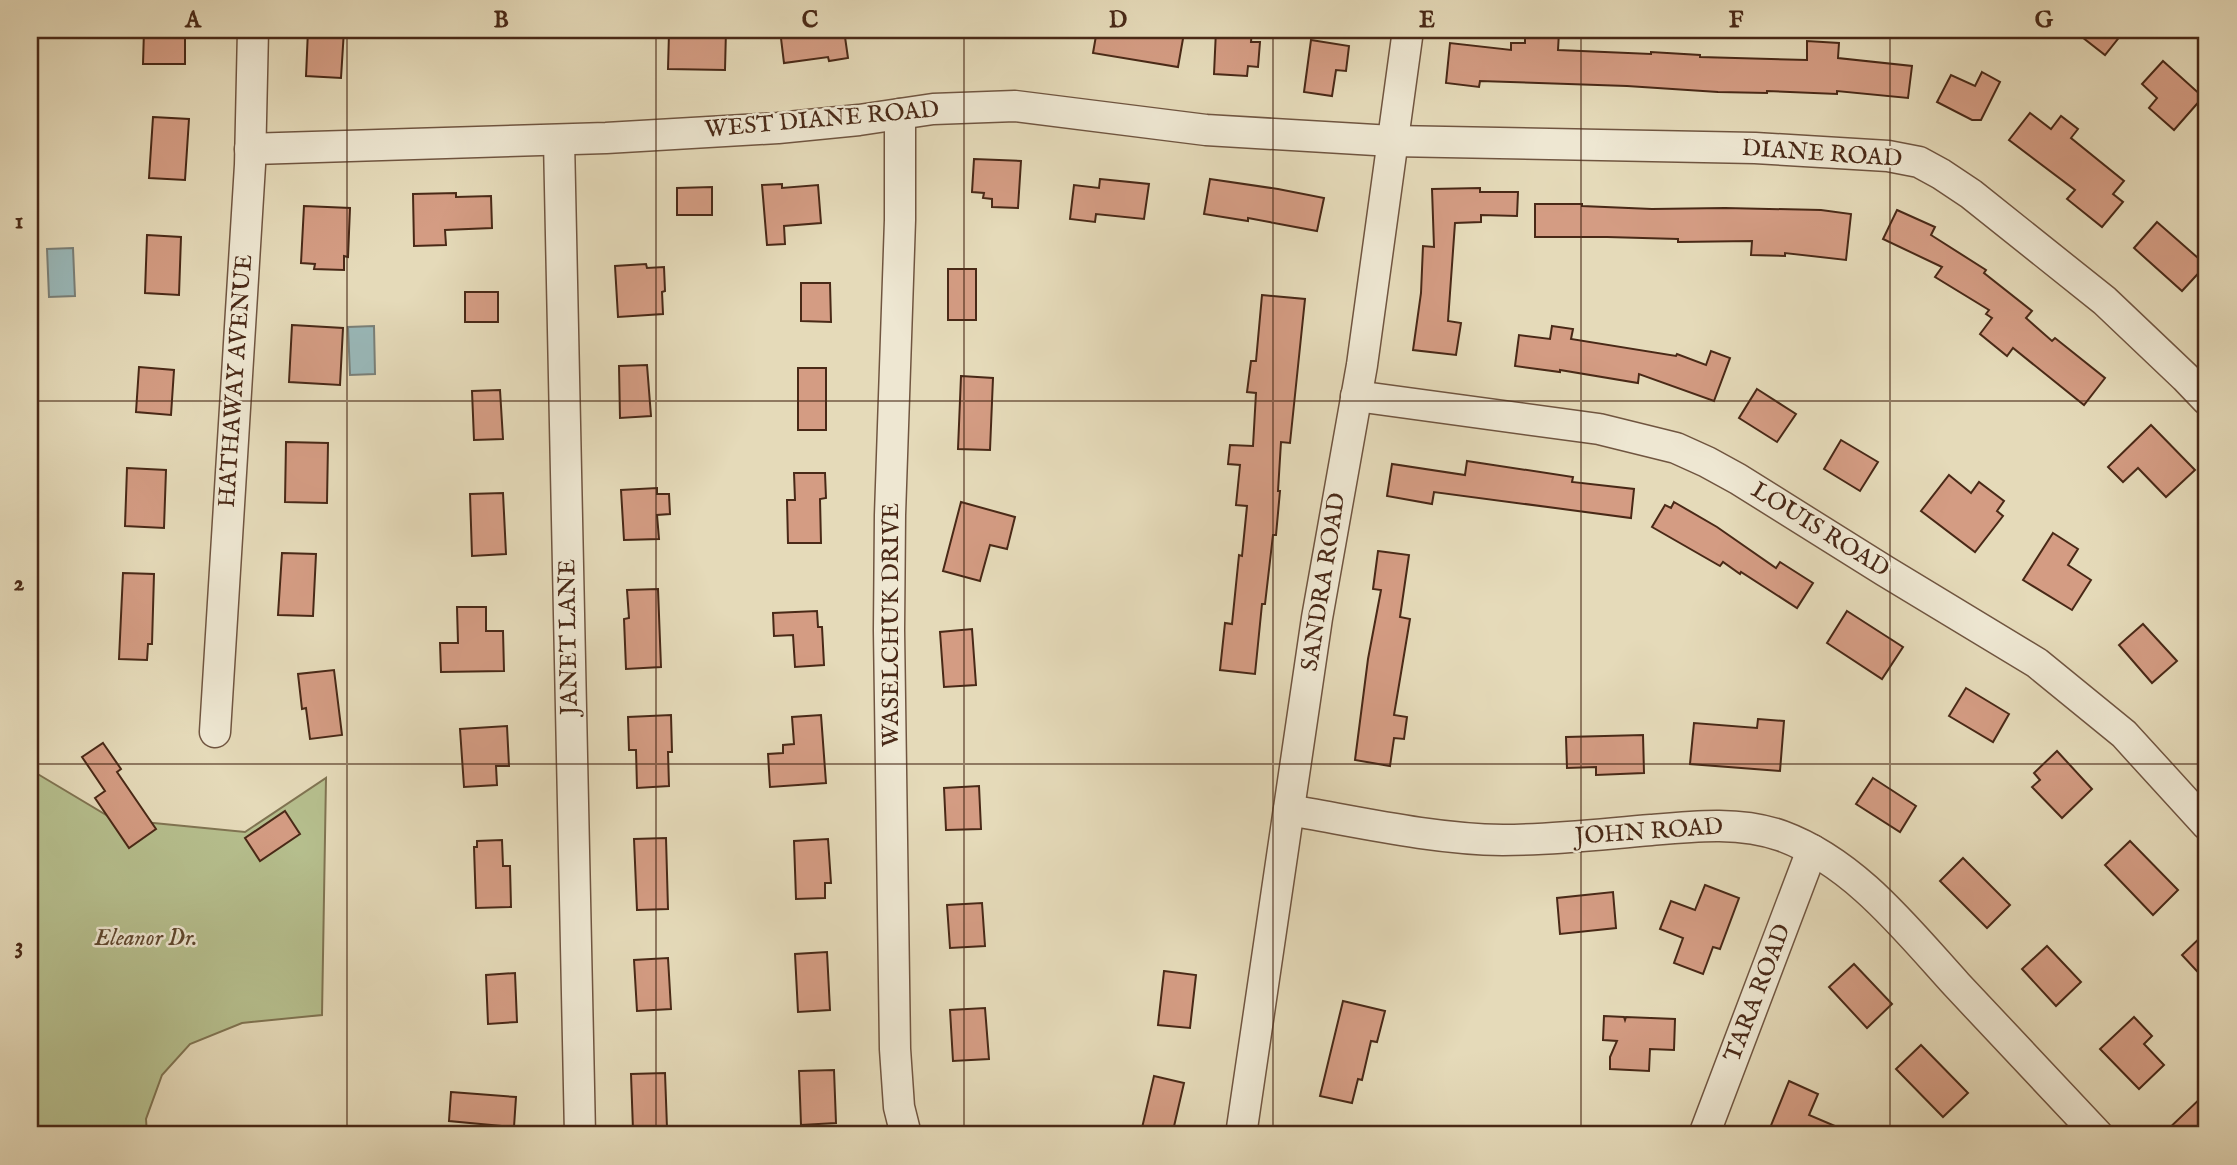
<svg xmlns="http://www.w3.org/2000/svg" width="2237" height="1165" viewBox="0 0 2237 1165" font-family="'IM FELL English',serif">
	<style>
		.green { fill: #b6bf8e; stroke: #807452; stroke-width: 2 }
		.water { fill: #99b8b9; stroke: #797f78; stroke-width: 2 }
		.building { fill: #d49c83; stroke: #492917; stroke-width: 2 }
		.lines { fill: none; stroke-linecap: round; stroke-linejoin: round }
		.minor-casing { stroke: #705540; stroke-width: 33 }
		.minor { stroke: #eee7d2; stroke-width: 30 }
		.grid { fill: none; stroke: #492917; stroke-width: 2; stroke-opacity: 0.55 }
		.labels { text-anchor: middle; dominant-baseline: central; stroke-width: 5; stroke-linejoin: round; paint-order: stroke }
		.street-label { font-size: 24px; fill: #492917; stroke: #eee7d2 }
		.park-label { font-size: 24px; font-style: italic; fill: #5f472f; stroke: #eee7d2 }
		.neatline { fill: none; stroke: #492917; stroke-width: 2.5 }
		.grid-label { font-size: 23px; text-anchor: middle; font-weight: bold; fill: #492917 }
	</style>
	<rect width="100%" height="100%" fill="#e5dab9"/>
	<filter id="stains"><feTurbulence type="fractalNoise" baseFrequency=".00286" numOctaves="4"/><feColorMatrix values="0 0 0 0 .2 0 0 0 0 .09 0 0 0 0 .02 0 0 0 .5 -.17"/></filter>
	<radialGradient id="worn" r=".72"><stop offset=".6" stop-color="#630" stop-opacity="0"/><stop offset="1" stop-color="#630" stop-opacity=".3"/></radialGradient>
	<polygon class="green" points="36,773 113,819 245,832 326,778 322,1015 242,1023 190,1044 162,1075 146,1119 147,1135 30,1135 30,870"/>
	<g class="water">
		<polygon points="73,248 75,296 49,297 47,249"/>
		<polygon points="374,326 375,374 350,375 348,327"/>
	</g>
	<g class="building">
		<polygon points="144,30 185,30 185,64 143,64"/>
		<polygon points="308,30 344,30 341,78 306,76"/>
		<polygon points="706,30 726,30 725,70 668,69 669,33 706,35"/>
		<polygon points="780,30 844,30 848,58 829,61 828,57 784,63"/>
		<polygon points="1097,30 1164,30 1184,33 1178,67 1093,53"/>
		<polygon points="1216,30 1252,30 1251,42 1260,42 1258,67 1248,66 1247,76 1214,74"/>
		<polygon points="1525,30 1559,32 1558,50 1651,54 1651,52 1700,55 1700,57 1807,60 1807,41 1839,43 1838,58 1912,66 1908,98 1837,91 1837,94 1767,91 1767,93 1718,92 1627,86 1480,81 1479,87 1446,83 1450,43 1511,50 1511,43 1525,43"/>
		<polygon points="2073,30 2125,30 2105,55"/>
		<polygon points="1311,40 1349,46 1346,71 1336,70 1332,96 1304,92"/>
		<polygon points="2163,61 2203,97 2174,130 2149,108 2157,98 2142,84"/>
		<polygon points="1982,72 2000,82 1981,120 1972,120 1937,102 1951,75 1975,86"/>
		<polygon points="2030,113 2051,129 2061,116 2078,129 2071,138 2124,181 2113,194 2123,202 2102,227 2067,199 2075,190 2009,140"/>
		<polygon points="153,117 189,119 185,180 149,178"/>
		<polygon points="974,159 1021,161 1018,208 992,207 992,199 983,198 984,193 972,192"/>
		<polygon points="1100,179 1149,184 1144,219 1096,214 1095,222 1070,219 1074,185 1099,188"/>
		<polygon points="1210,179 1278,189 1324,198 1317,231 1248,218 1248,221 1204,214"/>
		<polygon points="782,184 782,188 818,185 821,223 784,226 785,244 767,245 762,185"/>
		<polygon points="712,187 712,215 677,215 677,188"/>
		<polygon points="1480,188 1480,192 1518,192 1517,216 1481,215 1481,222 1455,223 1448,321 1461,323 1456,355 1413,350 1421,293 1423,246 1434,247 1432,189"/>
		<polygon points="456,193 456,197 491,196 492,228 445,230 446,245 414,246 413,194"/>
		<polygon points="1535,204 1582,204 1582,206 1652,209 1725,208 1821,210 1851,214 1846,260 1785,253 1785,256 1751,255 1752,241 1678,242 1678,239 1607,237 1535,237"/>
		<polygon points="304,206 350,208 348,257 344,256 344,270 314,269 315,264 301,263"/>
		<polygon points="1897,210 1935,227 1931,235 1986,270 1984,273 2032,311 2026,318 2052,341 2055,338 2105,378 2084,405 2013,348 2007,356 1980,334 1992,318 1986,314 1989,310 1935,277 1942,267 1883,239"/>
		<polygon points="2157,222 2206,265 2182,291 2134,248"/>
		<polygon points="147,235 181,237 179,295 145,293"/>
		<polygon points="646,264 647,268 664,267 665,291 662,292 663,314 618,317 615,266"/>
		<rect x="948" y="269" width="28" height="51"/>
		<polygon points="801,283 830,283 831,322 801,321"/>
		<rect x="465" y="292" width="33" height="30"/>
		<polygon points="1262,295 1305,299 1290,443 1281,442 1278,491 1280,491 1276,535 1273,535 1265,604 1262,604 1255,674 1220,670 1225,623 1232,624 1239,555 1242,556 1247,506 1236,505 1240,465 1228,464 1230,445 1253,446 1256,393 1247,392 1251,361 1256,361"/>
		<polygon points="292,325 343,328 340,385 289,382"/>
		<polygon points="1552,326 1573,329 1571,339 1676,356 1677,354 1706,365 1711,351 1730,358 1714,401 1639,374 1638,383 1560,370 1560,372 1515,366 1519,335 1550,339"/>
		<polygon points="647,365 651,416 620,418 619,366"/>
		<polygon points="139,367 174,370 171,415 136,412"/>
		<rect x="798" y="368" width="28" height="62"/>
		<polygon points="961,376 993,378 990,450 958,449"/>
		<polygon points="1757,389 1796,414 1777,442 1739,418"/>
		<polygon points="500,390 503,439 474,440 472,391"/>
		<polygon points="2151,425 2195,470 2166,497 2138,468 2123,482 2108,467"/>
		<polygon points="1841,440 1878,462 1860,491 1824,469"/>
		<polygon points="286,442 328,443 327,503 285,502"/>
		<polygon points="1467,461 1573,477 1572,482 1634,489 1631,518 1434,492 1432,504 1387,496 1392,464 1465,475"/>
		<polygon points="127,468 166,470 164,528 125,526"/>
		<polygon points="794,473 825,473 826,498 820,499 821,543 788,543 787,500 795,500"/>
		<polygon points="1949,475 1971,493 1979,482 2004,501 1997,511 2003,516 1975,552 1921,511"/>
		<polygon points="657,488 657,494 669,494 670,514 657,515 659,539 624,540 621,490"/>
		<polygon points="503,493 506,554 472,556 470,494"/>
		<polygon points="961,502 1015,517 1007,549 990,545 980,581 943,571"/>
		<polygon points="1674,502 1717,527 1776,568 1780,562 1813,583 1797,608 1741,572 1740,574 1723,562 1720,566 1652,527 1665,505 1671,508"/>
		<polygon points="2053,533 2078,549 2068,565 2091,580 2072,610 2023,580"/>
		<polygon points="1378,551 1409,555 1400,617 1410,619 1394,715 1407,717 1404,739 1394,738 1390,766 1355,760 1368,659 1381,590 1373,589"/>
		<polygon points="282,553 316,554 313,616 278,615"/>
		<polygon points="123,573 154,574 152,644 148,644 147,660 119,659"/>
		<polygon points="658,589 661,667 626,669 624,619 629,618 627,590"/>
		<polygon points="457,607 486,607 486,631 503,631 504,671 441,672 440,643 458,643"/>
		<polygon points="817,611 818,627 822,627 824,665 795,667 793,635 774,636 773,613"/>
		<polygon points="1847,611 1903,647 1882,679 1827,643"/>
		<polygon points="2143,624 2177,661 2152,683 2119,645"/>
		<polygon points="972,629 976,685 944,687 940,632"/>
		<polygon points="334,670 342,735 310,739 306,708 302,709 298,674"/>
		<polygon points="1966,688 2009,714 1993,742 1949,716"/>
		<polygon points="671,715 672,752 668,752 669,786 637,788 636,750 629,750 628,717"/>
		<polygon points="821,715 826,783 770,787 768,754 783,753 783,745 794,744 792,717"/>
		<polygon points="1758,719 1784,721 1780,771 1690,764 1694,723 1757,728"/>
		<polygon points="507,726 509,766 496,766 497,785 464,787 460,729"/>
		<polygon points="1643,735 1644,773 1596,775 1596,767 1567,768 1566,737"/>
		<polygon points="103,743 121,769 117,772 156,829 129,848 95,798 105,791 82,757"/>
		<polygon points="2057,751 2092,789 2062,818 2032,787 2040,780 2034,773"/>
		<polygon points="1873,778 1916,806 1900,832 1856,804"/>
		<polygon points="979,786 981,829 946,830 944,788"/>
		<polygon points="285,811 300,834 260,861 245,838"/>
		<polygon points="666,838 668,909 637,910 634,839"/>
		<polygon points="828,839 831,883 825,883 825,898 796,899 794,841"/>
		<polygon points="502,840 503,866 510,866 511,907 476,908 474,847 477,847 477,841"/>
		<polygon points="2130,841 2178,890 2153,915 2105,865"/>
		<polygon points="1963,858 2010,905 1987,928 1940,881"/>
		<polygon points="1705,885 1739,898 1720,949 1713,947 1703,974 1674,963 1683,938 1660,929 1671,901 1695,910"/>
		<polygon points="1613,892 1616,928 1560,934 1557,898"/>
		<polygon points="982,903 985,946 950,948 947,905"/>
		<polygon points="2207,931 2207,982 2182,955"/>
		<polygon points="2047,946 2081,982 2056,1006 2022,969"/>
		<polygon points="827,952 830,1010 798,1012 795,954"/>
		<polygon points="668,958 671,1009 637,1011 634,960"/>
		<polygon points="1854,964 1892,1004 1867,1028 1829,987"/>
		<polygon points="1164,971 1196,975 1190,1028 1158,1025"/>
		<polygon points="515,973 517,1022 488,1024 486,975"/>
		<polygon points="1343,1001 1385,1011 1377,1042 1371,1041 1362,1080 1358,1079 1352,1103 1320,1096"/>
		<polygon points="985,1008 989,1059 953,1061 950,1010"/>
		<polygon points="1604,1016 1624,1017 1625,1020 1626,1017 1675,1019 1674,1050 1650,1049 1649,1071 1610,1069 1610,1057 1617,1041 1603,1040"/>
		<polygon points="2134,1017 2152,1036 2144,1044 2164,1065 2139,1089 2100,1049"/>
		<polygon points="1921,1045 1968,1093 1943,1117 1896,1069"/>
		<polygon points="834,1070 836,1123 801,1125 799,1071"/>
		<polygon points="665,1073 667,1128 633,1130 631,1074"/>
		<polygon points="1154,1076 1184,1083 1172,1135 1142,1128"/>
		<polygon points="1789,1081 1818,1094 1809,1115 1856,1135 1788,1135 1770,1128"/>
		<polygon points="451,1092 516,1097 514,1127 449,1121"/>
		<polygon points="2207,1092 2207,1135 2162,1135"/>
	</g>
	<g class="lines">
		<defs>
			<g id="minor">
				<polyline points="900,114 900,220 890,515 889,630 895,1049 899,1107 906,1135"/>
				<polyline points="559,140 580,1135"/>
				<polyline points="250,149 606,138 778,128 859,120 933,109 1015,106 1206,130 1392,141 1755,148 1888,156 1919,162 1941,174 1971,194 2105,301 2185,377 2207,400"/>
				<polyline points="1356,396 1599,429 1676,448 1707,462 1738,479 1885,571 2037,663 2124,734 2207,825"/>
				<polyline points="215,732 250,165 253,30"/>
				<path d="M1289,810C1359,822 1432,839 1503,840C1553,840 1602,834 1651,830C1694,826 1741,821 1782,836C1855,863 1906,929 1957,985C2004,1035 2051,1085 2098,1135"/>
				<polyline points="1241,1135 1317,618 1362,365 1408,30"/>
				<polyline points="1704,1135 1812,850"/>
			</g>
		</defs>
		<use href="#minor" class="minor-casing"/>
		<use href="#minor" class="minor"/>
	</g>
	<path class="grid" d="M347,30V1135M656,30V1135M964,30V1135M1273,30V1135M1581,30V1135M1890,30V1135M30,401H2207M30,764H2207"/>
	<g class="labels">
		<g class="street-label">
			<text transform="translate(822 120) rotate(-5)">WEST DIANE ROAD</text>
			<text transform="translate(1822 154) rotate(4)">DIANE ROAD</text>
			<text transform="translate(236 381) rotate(-86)">HATHAWAY AVENUE</text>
			<text transform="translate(1820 530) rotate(32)">LOUIS ROAD</text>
			<text transform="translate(1324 582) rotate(-81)">SANDRA ROAD</text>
			<text transform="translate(891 625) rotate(-90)">WASELCHUK DRIVE</text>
			<text transform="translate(569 637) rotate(-91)">JANET LANE</text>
			<text transform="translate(1649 832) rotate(-4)">JOHN ROAD</text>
			<text transform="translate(1758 993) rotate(-69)">TARA ROAD</text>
		</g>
		<g class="park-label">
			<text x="146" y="938">Eleanor Dr.</text>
		</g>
	</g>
	<rect width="2237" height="1165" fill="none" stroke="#e5dab9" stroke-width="77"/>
	<rect x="38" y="38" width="2160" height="1088" class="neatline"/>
	<g class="grid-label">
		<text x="193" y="27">A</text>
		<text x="501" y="27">B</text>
		<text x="810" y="27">C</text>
		<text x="1118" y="27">D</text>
		<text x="1427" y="27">E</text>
		<text x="1736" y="27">F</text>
		<text x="2044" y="27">G</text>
		<text x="19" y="228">1</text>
		<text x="19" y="590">2</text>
		<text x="19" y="953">3</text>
	</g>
	<rect width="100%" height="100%" filter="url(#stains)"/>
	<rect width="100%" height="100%" fill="url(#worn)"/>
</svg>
